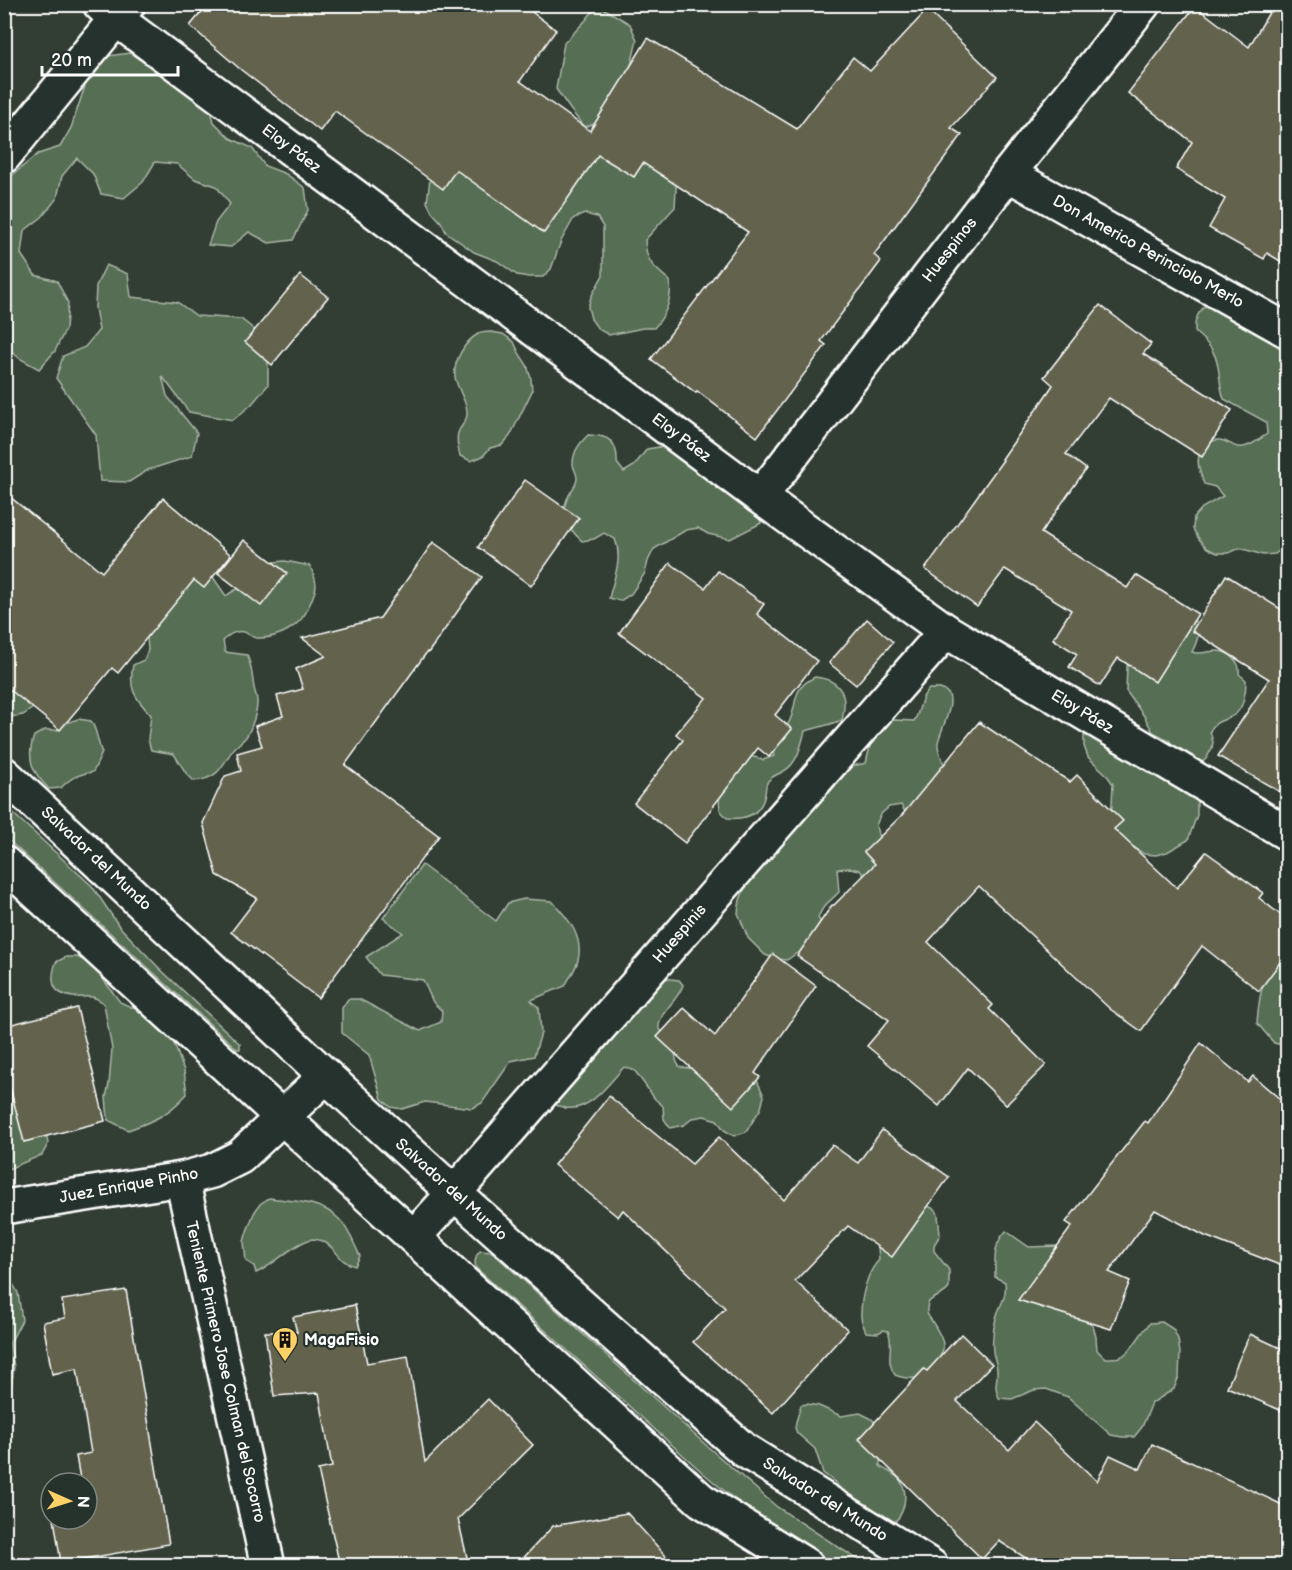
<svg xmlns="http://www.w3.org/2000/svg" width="1292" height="1570" viewBox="0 0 1292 1570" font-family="'Balsamiq Sans',sans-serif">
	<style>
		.green { fill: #566e52; stroke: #aab6a8; stroke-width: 1.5 }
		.building { fill: #63634e; stroke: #fff; stroke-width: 1.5 }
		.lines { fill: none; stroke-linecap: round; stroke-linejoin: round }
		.street-casing { stroke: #fff; stroke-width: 38 }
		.street { stroke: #26332d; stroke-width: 33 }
		.labels { text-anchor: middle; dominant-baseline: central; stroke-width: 4.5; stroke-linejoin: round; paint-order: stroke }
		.street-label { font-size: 16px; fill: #fff; stroke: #26332d }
		.poi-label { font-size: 16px; font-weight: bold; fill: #fff; stroke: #26332d; text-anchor: start }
	</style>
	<rect width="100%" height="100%" fill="#323d34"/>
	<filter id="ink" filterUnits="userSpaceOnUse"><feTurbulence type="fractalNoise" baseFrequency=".0167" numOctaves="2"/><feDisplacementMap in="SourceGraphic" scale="12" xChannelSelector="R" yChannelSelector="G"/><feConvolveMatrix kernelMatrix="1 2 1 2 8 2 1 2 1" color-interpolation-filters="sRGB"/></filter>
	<g filter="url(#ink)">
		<g class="green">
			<polygon points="598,5 630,24 637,40 630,70 609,120 584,127 570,109 556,89 564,43 585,21"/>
			<polygon points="130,53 149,66 172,65 208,99 214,122 230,138 252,148 265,166 286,174 305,188 308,210 293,240 269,243 249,232 231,247 208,245 216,222 230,204 216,186 195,179 177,164 155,162 143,182 124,198 101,194 93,174 77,158 62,176 57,198 42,217 24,231 21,254 35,275 57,281 68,303 66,328 55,351 39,369 19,358 5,345 4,182 38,154 60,147 71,128 90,71 108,56"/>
			<path d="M679,135L675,207L645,240C646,263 654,267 670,281C672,299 666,315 654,328H643L609,335L598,329L591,319L588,307L591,297L603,275V227L597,217L585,214L574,218L561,241L551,269L543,277H529L517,275L497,261L474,252L446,232L441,222L432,212L427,202L430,179L435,168L584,145Z"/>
			<polygon points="106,265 128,274 131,297 177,302 197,316 241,319 261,335 268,357 268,385 251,405 233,420 189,412 162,376 167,396 197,433 192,456 148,470 129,482 100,481 96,435 56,378 63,356 85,347 99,330 95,308 96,286"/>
			<path d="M1208,303L1287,324V545L1275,554L1263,555L1240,548L1229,553H1217L1207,548L1199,539L1193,529L1194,517L1202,508L1223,496L1215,487L1204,484C1199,470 1193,455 1206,445C1211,441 1218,439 1224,441C1233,444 1236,450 1247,446C1254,444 1261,438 1267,434L1266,422L1224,399C1218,383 1221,364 1212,350C1208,343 1200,337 1195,332C1194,319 1198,312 1208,303Z"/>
			<path d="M491,332L503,334L514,342L519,353L527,365L531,379L532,391L510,436L502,445L490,448L483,456L471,461L460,456C458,449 456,441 458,433C460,426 468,421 467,412C467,401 457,389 455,377C453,362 464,342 478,334C482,332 487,332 491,332Z"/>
			<path d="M588,435C609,435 618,442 617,463L624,472L634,466L647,449L659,447L672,448L758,511L761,523L730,539L708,534L698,528L686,530L654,549L648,561L645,573L631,594L620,601L609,598C614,578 623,559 615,539L604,533L594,539L582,541C568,528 558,515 569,495C572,490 577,484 577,478C577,473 573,468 573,464C573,451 580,443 588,435Z"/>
			<path d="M285,561L310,566C319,585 317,588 309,606C301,627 278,639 256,638C251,637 248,633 244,632C235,630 229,635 223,640L225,652L247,655C252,666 252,676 254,688C255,692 257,697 257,701C258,710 251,730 246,737C241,743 234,747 230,754C220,771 215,779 194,781L186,773L174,754L151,750L148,739L151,715C135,698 128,689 133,665L144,660L148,650L147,637L162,607L206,567L226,596C243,583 261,583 274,562Z"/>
			<path d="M1193,619C1203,628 1197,642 1192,652C1201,655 1208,651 1217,651C1229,651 1241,662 1239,674L1246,680C1246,691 1244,709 1234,715C1225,721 1215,720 1210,731L1213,742L1212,748L1206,759L1201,763L1197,777V815L1188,840L1167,852L1156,855L1144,854L1134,847L1110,843L1113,784L1106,774L1088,757L1084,746V733L1094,726L1144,760L1149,771H1161L1183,762L1169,740L1153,732L1144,716L1126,691L1127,666L1132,663Z"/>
			<polygon points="4,653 33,708 23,715 10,717 8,728 5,730"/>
			<path d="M815,677C842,680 848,696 842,720C830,725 818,727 805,731C801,745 798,763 784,771C777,775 773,775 768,781C765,785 766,788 765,794C761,815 746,820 727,818L720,810L719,798L751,756L763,760L774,756L771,745C777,739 784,733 787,726C800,705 788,690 815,677Z"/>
			<path d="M929,689C933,689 939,688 943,690C961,696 939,732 938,743C937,750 942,759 945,766L913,825L901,805L889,807L880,815L876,826L879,838L873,889L860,870L849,868L837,869L839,892C829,903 823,904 818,918L832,939L810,954L797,953L787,960L776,959L765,955L748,938L738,913L740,900L749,877L806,800L829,793L852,766L866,763L872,738L889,721L895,720L914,721C921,711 919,698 929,689Z"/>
			<path d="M78,719L91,721C98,732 97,741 102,753L93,772C79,774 71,777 61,788L49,789C32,772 26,759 34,736L45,730H58L66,723Z"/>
			<polygon points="5,806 92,886 119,926 160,969 240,1044 240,1049 237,1049 5,837"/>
			<path d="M422,865L496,921L508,903L524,899L552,901C567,917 584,936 578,960C576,969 569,978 565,986L531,1000L539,1008L541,1033L534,1056L511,1061L482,1103L472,1108L425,1102L402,1109L391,1107L382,1099L369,1055L342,1033V1008L348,999H359L420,1031L441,1022L442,1011L433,1002L423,980L380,975L366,957L403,933L383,918Z"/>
			<path d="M66,957H77L88,962L97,971L120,1002L131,1007L142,1008L170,1032L184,1071L187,1094C168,1115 154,1121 128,1130L108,1120L106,1097L109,1084L112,1049L104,1004C101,1001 97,998 92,997C86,996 79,998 73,997C51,994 50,980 56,962Z"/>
			<path d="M1287,957V1046L1274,1043L1257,1023C1259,996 1261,972 1287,957Z"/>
			<path d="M661,978L679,980L683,985C678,1001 657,1014 659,1029C664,1033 672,1037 674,1043C677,1052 673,1060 680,1067L755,1076L764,1096L761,1108L746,1132L734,1136L724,1130L717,1120L704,1116L693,1118L684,1125L670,1128L664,1119L663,1106L655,1099L635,1071L624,1067C609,1083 590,1112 566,1108C562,1107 557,1105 552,1104L550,1065L560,1044L578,1029Z"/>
			<polygon points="5,1061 12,1074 12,1101 19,1110 46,1131 48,1144 42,1155 8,1169 5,1176"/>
			<path d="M269,1198C292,1201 321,1201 339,1219C349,1229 354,1244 360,1256L355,1266C337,1261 340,1252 326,1243C322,1241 317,1239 313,1239C296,1241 273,1266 256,1273L254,1266L246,1261L244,1242L246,1234L254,1213L260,1204Z"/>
			<path d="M928,1206L936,1210L938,1215L940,1235L934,1245V1251L949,1270V1288C942,1299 927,1295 927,1309C926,1314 929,1317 932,1321C945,1343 950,1350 929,1370C919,1380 909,1380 895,1375C884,1359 895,1348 888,1331L883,1330L878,1333L866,1332C864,1326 860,1320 861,1314C861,1297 867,1272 879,1260L877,1235Z"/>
			<path d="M1006,1231L1029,1247L1058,1246L1087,1317L1093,1326L1096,1337L1097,1350L1105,1358C1110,1358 1116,1358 1120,1357C1131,1353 1141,1332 1150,1323L1162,1322L1173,1329L1178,1339L1180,1353L1179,1376L1174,1389L1152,1403L1142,1427L1134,1437H1122L1111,1435L1068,1397L1046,1389L1034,1390L1012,1399L999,1398C993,1383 998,1384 997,1370C997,1364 994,1358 993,1352C992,1341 993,1329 996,1318C1000,1303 1007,1299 1005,1282L995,1277C995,1258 993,1245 1006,1231Z"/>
			<path d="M480,1251L492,1252L716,1454L777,1507L866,1565H826L765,1525L702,1472L476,1268C474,1261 475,1256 480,1251Z"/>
			<polygon points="5,1270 18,1293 22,1320 10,1343 14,1367 11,1387 5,1406"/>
			<path d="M807,1404L819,1406L841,1416L860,1413L870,1418L875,1422L880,1441V1466C886,1471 895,1473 900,1480C909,1493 905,1517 891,1524L842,1500L837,1484L823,1473L815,1449L797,1433L795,1428L796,1422L801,1405Z"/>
			<polygon points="4,1547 16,1559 16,1565 5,1565"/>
		</g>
		<g class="building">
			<polygon points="208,4 521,4 556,30 520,81 590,131 648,38 797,129 853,57 870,71 927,10 997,77 951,128 962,135 874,255 881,261 821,341 826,345 757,437 697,391 696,393 651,359 748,232 643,163 634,177 598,155 544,233 456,170 443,189 335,111 320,131 240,69 190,26"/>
			<polygon points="1274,4 1287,4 1287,265 1267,253 1264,259 1209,228 1225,199 1176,169 1192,142 1128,93 1195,6 1249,47"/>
			<polygon points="300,275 328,297 272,365 245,342"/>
			<polygon points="1100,305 1151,344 1143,354 1232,410 1202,457 1109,398 1066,454 1086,469 1041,533 1127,588 1136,575 1198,614 1155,682 1118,658 1100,686 1069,667 1077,654 1053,639 1071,610 1005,569 977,607 925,569 1003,460 1002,459 1053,385 1044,377"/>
			<polygon points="525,480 579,518 531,586 478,547"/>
			<polygon points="4,492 102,572 163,498 231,555 204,588 194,580 118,673 112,668 60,730 4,685"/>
			<polygon points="244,540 287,573 261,606 218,573"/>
			<polygon points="433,542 482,577 428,653 427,652 345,765 439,836 318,998 231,932 257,898 217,875 203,823 225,776 241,771 237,753 262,746 255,726 283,716 277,696 303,689 296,669 326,656 302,638 380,618"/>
			<polygon points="670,563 705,588 718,571 764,604 757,614 817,661 775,715 792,729 769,757 758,748 685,843 634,803 683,740 676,734 706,698 619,633"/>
			<polygon points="1226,575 1287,613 1287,796 1218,756 1269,679 1192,631"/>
			<polygon points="867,619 893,642 856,685 829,663"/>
			<polygon points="979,722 1070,782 1077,775 1123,821 1114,829 1177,888 1206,852 1263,893 1259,898 1287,920 1287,953 1259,991 1202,946 1141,1031 1110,1009 979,886 928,942 993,1005 989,1009 1046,1065 1006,1105 968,1068 939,1106 867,1046 889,1020 797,956 832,905 834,905 875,864 864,852 902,815"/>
			<polygon points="773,954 816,986 755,1073 760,1077 733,1107 657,1037 684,1008 715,1036"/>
			<polygon points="77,1008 105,1121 24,1142 4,1064 4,1026"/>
			<polygon points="1201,1043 1248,1082 1253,1076 1287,1105 1287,1268 1205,1236 1155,1210 1109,1272 1130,1281 1111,1329 1018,1300 1072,1226 1066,1222 1145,1121 1148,1123"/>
			<polygon points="609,1096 692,1164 719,1137 784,1200 832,1145 858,1163 882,1130 949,1177 892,1257 848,1226 795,1281 848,1330 773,1413 693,1342 725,1308 623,1210 618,1217 554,1165"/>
			<polygon points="126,1290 169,1544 61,1563 54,1519 87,1519 87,1483 57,1483 80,1479 76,1456 91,1453 77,1369 52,1374 43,1322 65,1318 62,1300"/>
			<polygon points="355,1305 367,1363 408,1356 425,1462 488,1399 533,1445 458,1519 469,1566 340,1566 318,1470 332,1467 319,1393 274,1396 265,1332 297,1332 293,1317"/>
			<polygon points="961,1334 992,1364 957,1401 1009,1450 1034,1422 1097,1481 1110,1455 1140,1469 1152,1444 1287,1507 1287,1566 1038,1566 999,1541 982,1559 859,1439 924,1369 927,1371"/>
			<polygon points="1250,1334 1287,1351 1287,1413 1227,1387"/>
			<polygon points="627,1513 675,1566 516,1566 553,1526"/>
		</g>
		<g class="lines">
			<defs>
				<g id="street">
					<polyline points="100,4 116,19 760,497 946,631 1288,834"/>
					<polyline points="4,156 128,4"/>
					<polyline points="1008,174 1288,331"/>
					<polyline points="760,497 1008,174 1143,4"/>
					<polyline points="4,774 326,1076 454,1193 744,1450 931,1566"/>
					<polyline points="4,863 701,1500 807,1566"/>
					<polyline points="182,1179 268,1566"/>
					<polyline points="4,1207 182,1179 212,1171 240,1157 326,1076"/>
					<polyline points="414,1237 454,1193 946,631"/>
				</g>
			</defs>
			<use href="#street" class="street-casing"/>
			<use href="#street" class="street"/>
		</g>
	</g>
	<defs>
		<symbol id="building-pin" viewBox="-11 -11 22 30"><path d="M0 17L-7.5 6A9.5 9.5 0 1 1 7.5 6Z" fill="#ffd166" stroke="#26332d"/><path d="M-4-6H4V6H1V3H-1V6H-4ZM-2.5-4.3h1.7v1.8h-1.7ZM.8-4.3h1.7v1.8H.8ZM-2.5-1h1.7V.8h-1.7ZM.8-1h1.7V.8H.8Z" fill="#111"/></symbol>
	</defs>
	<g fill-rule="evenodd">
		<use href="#building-pin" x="270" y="1325" width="30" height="40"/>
	</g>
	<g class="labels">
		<g class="street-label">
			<text transform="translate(291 149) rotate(37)">Eloy Páez</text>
			<text transform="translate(950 250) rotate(-52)">Huespinos</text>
			<text transform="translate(1148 252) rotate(29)">Don Americo Perinciolo Merlo</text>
			<text transform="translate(681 438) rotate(37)">Eloy Páez</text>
			<text transform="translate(1082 712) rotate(31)">Eloy Páez</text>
			<text transform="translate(96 859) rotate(43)">Salvador del Mundo</text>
			<text transform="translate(680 934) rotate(-49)">Huespinis</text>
			<text transform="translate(129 1186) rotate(-10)">Juez Enrique Pinho</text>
			<text transform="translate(451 1190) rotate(42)">Salvador del Mundo</text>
			<text transform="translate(225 1372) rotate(77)">Teniente Primero Jose Colman del Socorro</text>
			<text transform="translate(825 1500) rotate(32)">Salvador del Mundo</text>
		</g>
		<g class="poi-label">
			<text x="304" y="1340">MagaFisio</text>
		</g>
	</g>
	<rect width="1292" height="1570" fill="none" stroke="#26332d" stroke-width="24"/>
	<rect x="12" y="12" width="1268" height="1546" fill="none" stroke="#fff" stroke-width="2" filter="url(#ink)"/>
	<g transform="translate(69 1501) rotate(93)"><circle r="28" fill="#26332d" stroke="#7d8581" stroke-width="1.5"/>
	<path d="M0-4.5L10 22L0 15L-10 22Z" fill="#ffd166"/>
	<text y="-9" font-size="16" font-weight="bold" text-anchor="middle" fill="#ffffff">N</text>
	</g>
	<path d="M42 66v9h136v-9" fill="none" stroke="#ffffff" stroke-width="3"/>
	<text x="51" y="66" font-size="18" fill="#ffffff" stroke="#26332d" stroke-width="4.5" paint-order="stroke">20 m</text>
</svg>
